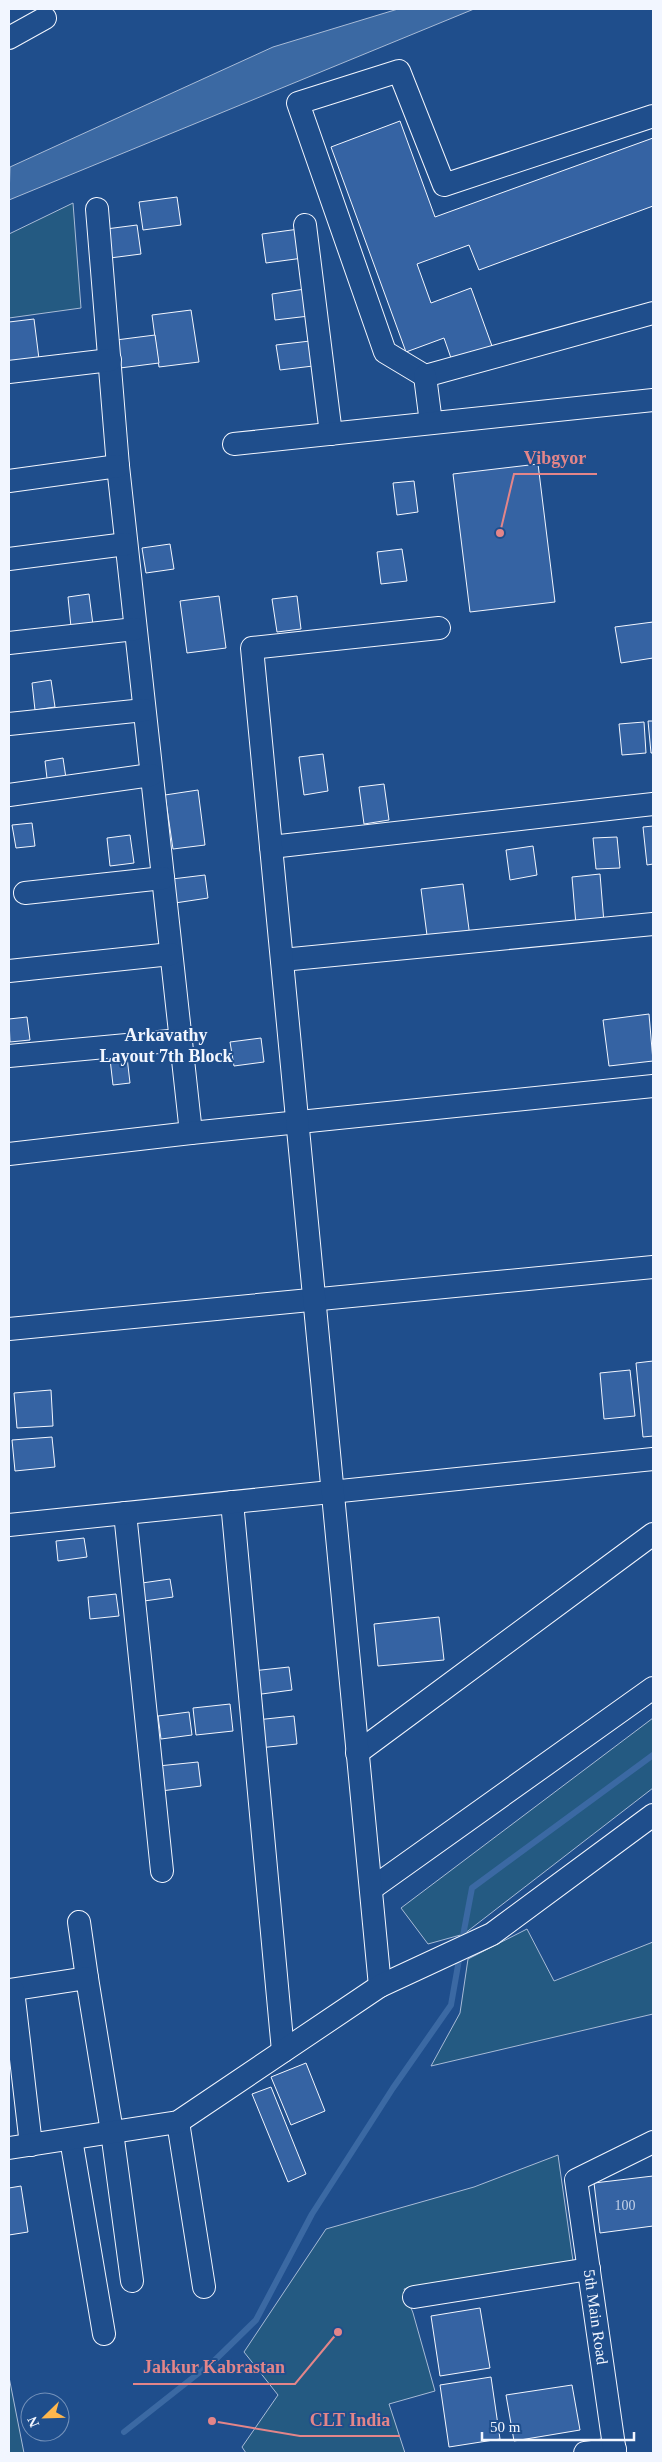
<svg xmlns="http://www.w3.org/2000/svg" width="662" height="2462" viewBox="0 0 662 2462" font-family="'Times New Roman',serif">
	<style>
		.green { fill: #245a82; stroke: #a8bbd7 }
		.water { fill: #3b69a3; stroke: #a8bbd7 }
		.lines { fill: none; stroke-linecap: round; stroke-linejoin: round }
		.stream { stroke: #3b69a3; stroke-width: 6 }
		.building { fill: #3563a3; stroke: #f2f6ff }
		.minor-casing { stroke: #f2f6ff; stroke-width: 24 }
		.minor { stroke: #1f4e8c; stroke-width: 22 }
		.labels { text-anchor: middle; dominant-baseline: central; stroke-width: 4; stroke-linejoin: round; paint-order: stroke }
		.number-label { font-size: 14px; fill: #c3d1e8 }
		.street-label { font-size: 16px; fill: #f2f6ff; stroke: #1f4e8c }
		.neighbourhood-label { font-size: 18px; font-weight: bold; fill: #f2f6ff; stroke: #1f4e8c }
		.leader { fill: none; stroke: #e38589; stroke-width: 2 }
		.callout-dot { fill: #e38589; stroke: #1f4e8c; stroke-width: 2 }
		.callout-label { font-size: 18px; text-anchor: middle; font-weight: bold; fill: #e38589; stroke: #1f4e8c; stroke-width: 4; stroke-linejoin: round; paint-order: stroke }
	</style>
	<rect width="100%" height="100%" fill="#1f4e8c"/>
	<g class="green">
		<polygon points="73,203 81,308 9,318 9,234"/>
		<polygon points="653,1718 653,1788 464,1934 428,1944 401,1908"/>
		<polygon points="527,1929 554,1981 653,1942 653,2014 431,2066 460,2013 468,1959"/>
		<polygon points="558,2155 573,2261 404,2289 413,2313 435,2391 389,2404 405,2453 246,2453 242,2447 278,2395 244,2352 326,2229 474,2187"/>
		<polygon points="9,2377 24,2453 9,2453"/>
	</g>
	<polygon class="water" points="398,9 474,9 9,200 10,167 273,47"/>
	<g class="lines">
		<g class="stream">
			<polyline points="462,1941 472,1888 653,1755"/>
			<polyline points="124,2432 214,2361 256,2320 312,2214 393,2088 451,2005 460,1954"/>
		</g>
	</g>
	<g class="building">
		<polygon points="400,121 435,217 653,138 653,206 479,270 469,245 417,264 431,303 471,288 492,346 452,361 444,338 406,352 331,147"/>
		<polygon points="177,197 181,225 143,230 139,202"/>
		<polygon points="137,225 141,254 110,258 106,229"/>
		<polygon points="299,229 303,258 266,263 262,234"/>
		<polygon points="305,289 309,316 275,320 272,294"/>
		<polygon points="191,310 199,362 159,367 152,315"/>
		<polygon points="34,319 39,359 9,363 9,322"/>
		<polygon points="155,335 159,363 120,368 116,340"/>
		<polygon points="310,341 313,366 280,370 276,345"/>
		<polygon points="538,464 555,602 470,612 453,474"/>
		<polygon points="414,481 418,512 397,515 393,483"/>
		<polygon points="170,544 174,569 146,573 142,548"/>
		<polygon points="402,549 407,581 381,584 377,552"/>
		<polygon points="89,594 93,625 71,627 68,597"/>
		<polygon points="219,596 226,648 187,653 180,601"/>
		<polygon points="297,596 301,629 277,632 272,599"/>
		<polygon points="653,622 653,658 621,663 615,627"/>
		<polygon points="51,680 55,707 35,710 32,683"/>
		<polygon points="648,721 653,721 653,753 651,753"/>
		<polygon points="644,722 646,753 622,755 619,724"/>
		<polygon points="323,754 328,791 304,795 299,757"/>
		<polygon points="63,758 67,785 48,787 45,761"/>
		<polygon points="384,784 389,820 364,824 359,787"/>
		<polygon points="198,790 205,845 173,849 165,795"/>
		<polygon points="32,823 35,846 16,848 12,825"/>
		<polygon points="653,826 653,864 647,865 643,827"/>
		<polygon points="130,835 134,863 110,866 107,838"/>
		<polygon points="617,837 620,868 596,869 593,838"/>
		<polygon points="533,846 537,875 510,880 506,850"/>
		<polygon points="600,874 604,923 576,925 572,877"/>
		<polygon points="205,875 208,898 175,903 172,879"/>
		<polygon points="463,884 470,937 428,943 421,889"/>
		<polygon points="649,1014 653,1061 609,1066 603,1020"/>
		<polygon points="27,1017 30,1040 10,1042 9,1019"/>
		<polygon points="261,1038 264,1062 234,1066 230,1042"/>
		<polygon points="127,1057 130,1083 113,1085 110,1059"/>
		<polygon points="653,1361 653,1436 643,1437 636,1363"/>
		<polygon points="630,1370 635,1416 604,1419 600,1373"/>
		<polygon points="51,1390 53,1426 17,1428 14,1393"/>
		<polygon points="52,1437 55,1467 15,1471 12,1440"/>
		<polygon points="84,1538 87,1557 58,1561 56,1541"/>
		<polygon points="170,1579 173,1597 144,1601 142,1583"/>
		<polygon points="116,1594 119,1616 90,1619 88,1597"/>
		<polygon points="439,1617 444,1660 378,1666 374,1624"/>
		<polygon points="289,1667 292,1690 254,1695 252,1671"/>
		<polygon points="230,1704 233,1731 196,1735 193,1708"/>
		<polygon points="189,1712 192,1735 161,1739 158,1716"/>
		<polygon points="294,1716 297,1744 259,1748 256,1720"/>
		<polygon points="198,1762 201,1786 161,1791 158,1766"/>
		<polygon points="306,2063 325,2111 291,2125 271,2077"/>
		<polygon points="271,2087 306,2174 288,2182 252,2094"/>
		<polygon points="653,2176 653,2226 600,2233 594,2183"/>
		<polygon points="21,2186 28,2232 9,2235 9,2188"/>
		<polygon points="480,2308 490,2368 440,2376 431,2316"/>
		<polygon points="491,2377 500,2439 449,2447 440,2385"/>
		<polygon points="572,2385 580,2430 514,2441 506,2395"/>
	</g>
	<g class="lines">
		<defs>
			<g id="minor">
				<polyline points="9,38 45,18"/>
				<polyline points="653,116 444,185 399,71 298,103 385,352 425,376 653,313"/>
				<polyline points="97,209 118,466 191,1133"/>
				<polyline points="305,225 331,434"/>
				<polyline points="9,372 110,360"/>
				<polyline points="425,376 431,423"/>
				<polyline points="234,444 653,400"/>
				<polyline points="9,481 118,466"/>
				<polyline points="9,559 126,544"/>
				<polyline points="9,643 135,629"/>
				<polyline points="9,724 144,710"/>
				<polyline points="9,795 151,775"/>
				<polyline points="271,847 653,804"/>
				<polyline points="25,893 163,878"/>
				<polyline points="282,960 653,924"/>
				<polyline points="9,971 171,954"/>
				<polyline points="9,1056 180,1040"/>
				<polyline points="9,1154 191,1133 653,1086"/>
				<polyline points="9,1329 653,1267"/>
				<polyline points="232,1502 283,2051"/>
				<polyline points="125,1513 162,1871"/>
				<polyline points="9,1525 653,1459"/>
				<polyline points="357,1753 653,1534"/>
				<polyline points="371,1889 653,1688"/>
				<polyline points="79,1922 87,1978"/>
				<polyline points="380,1986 252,648 439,628"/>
				<polyline points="9,1990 87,1978 112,2132 132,2281"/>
				<polyline points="13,1990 31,2145"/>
				<polyline points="178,2122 204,2287"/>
				<polyline points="71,2139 104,2334"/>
				<polyline points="9,2148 178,2122 380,1986 492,1934 653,1815"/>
				<polyline points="414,2297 589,2269"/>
				<polyline points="585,2453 615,2449"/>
				<polyline points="615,2453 576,2180 653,2142"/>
			</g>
		</defs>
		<use href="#minor" class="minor-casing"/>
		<use href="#minor" class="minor"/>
	</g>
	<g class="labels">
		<g class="number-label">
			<text x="625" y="2205">100</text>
		</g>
		<g class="street-label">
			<text transform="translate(596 2317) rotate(82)">5th Main Road</text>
		</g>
		<g class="neighbourhood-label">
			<text x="166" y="1035">Arkavathy<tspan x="166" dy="21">Layout 7th Block</tspan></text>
		</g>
	</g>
	<path class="leader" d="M500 533L514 474H597M338 2332L295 2384H133M212 2421L300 2436H400"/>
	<g class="callout-dot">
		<circle cx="500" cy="533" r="5"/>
		<circle cx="338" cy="2332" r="5"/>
		<circle cx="212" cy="2421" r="5"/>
	</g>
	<g class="callout-label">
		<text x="555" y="464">Vibgyor</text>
		<text x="214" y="2373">Jakkur Kabrastan</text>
		<text x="350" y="2426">CLT India</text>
	</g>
	<rect width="662" height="2462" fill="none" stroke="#f2f6ff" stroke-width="20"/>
	<g transform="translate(45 2417) rotate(247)"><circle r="24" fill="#1f4e8c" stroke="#7391ba"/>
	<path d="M0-4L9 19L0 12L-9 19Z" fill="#ffb74d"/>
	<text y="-8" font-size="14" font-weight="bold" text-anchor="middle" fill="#f2f6ff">N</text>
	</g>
	<path d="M482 2432v8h152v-8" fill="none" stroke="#f2f6ff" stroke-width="2.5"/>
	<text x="490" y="2432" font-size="15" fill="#f2f6ff" stroke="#1f4e8c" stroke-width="4" paint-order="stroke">50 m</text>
</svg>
